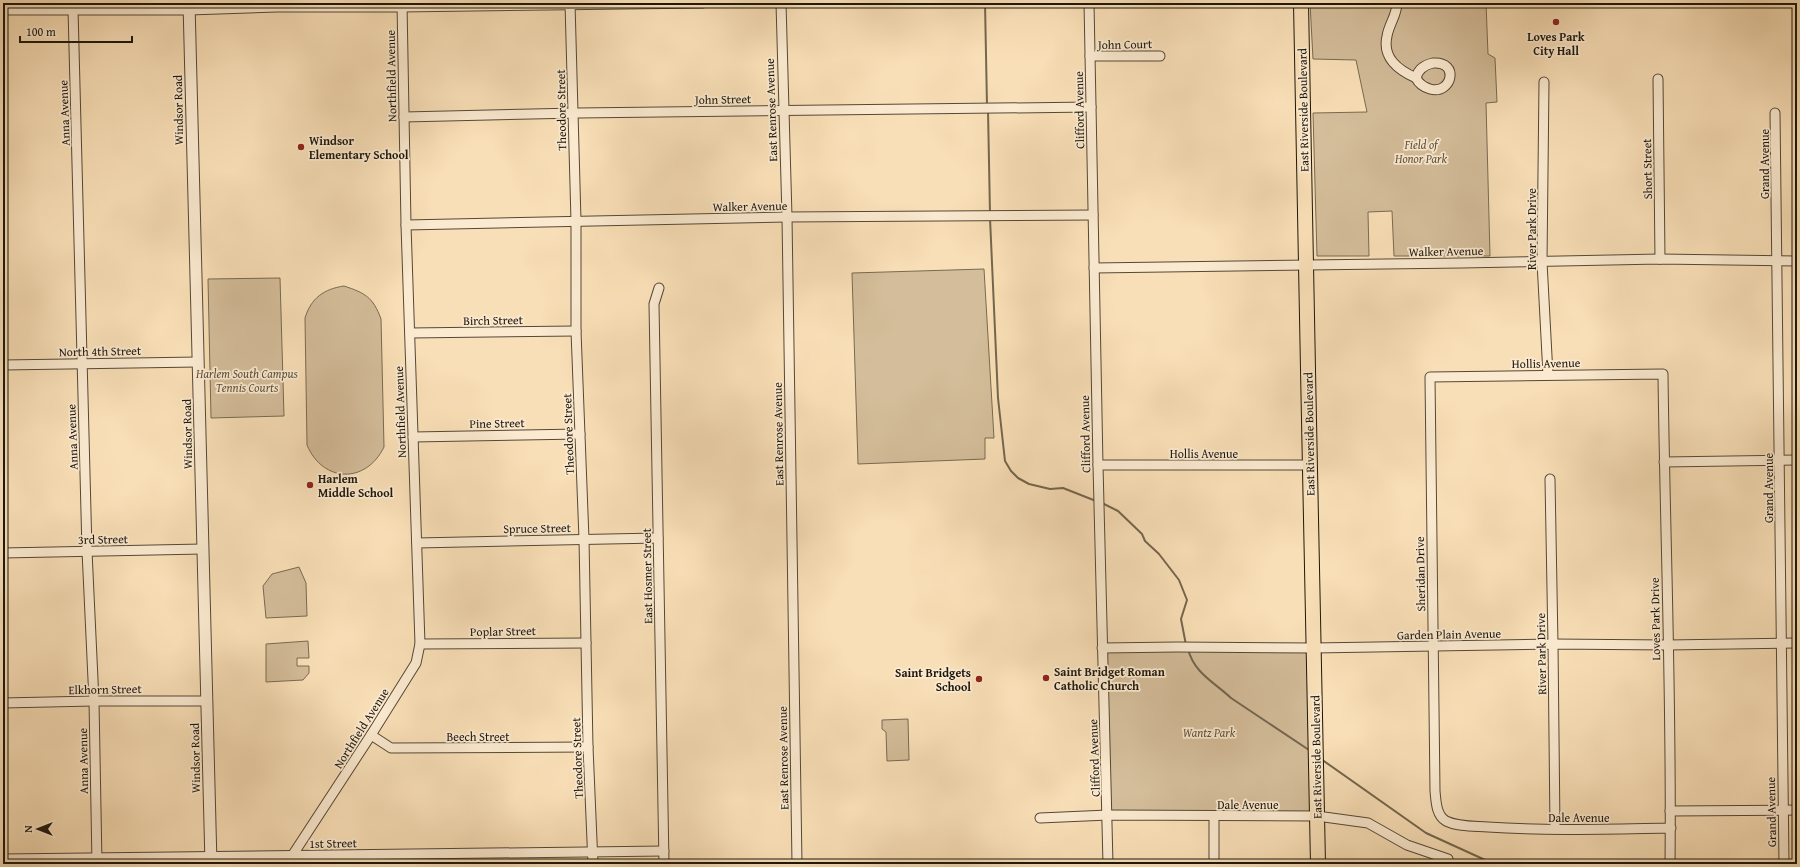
<svg xmlns="http://www.w3.org/2000/svg" width="1800" height="867" viewBox="0 0 1800 867" font-family="'Gentium Book Plus',serif">
	<style>
		.green { fill: #d4bd9a; stroke: #786a52 }
		.lines { fill: none; stroke-linecap: round; stroke-linejoin: round }
		.stream { stroke: #74664f; stroke-width: 2 }
		.minor-casing { stroke: #544836; stroke-width: 11 }
		.tertiary-casing { stroke: #544836; stroke-width: 13 }
		.primary-casing { stroke: #1d160b; stroke-width: 16 }
		.minor { stroke: #fbead0; stroke-width: 9 }
		.tertiary { stroke: #fbead0; stroke-width: 11 }
		.primary { stroke: #f9dfb7; stroke-width: 14 }
		.poi-dot { fill: #8f2418; stroke: #fbead0; stroke-width: 1.5 }
		.labels { text-anchor: middle; dominant-baseline: central; stroke-width: 3.5; stroke-linejoin: round; paint-order: stroke }
		.poi-label { font-size: 12px; font-weight: bold; fill: #1d160b; stroke: #fbead0; text-anchor: start }
		.street-label { font-size: 12px; fill: #1d160b; stroke: #fbead0 }
		.park-label { font-size: 12px; font-style: italic; fill: #5d503d; stroke: #fbead0 }
	</style>
	<rect width="100%" height="100%" fill="#f9dfb7"/>
	<filter id="stains"><feTurbulence type="fractalNoise" baseFrequency=".005" numOctaves="4"/><feColorMatrix values="0 0 0 0 .2 0 0 0 0 .09 0 0 0 0 .02 0 0 0 .5 -.17"/></filter>
	<radialGradient id="worn" r=".72"><stop offset=".6" stop-color="#630" stop-opacity="0"/><stop offset="1" stop-color="#630" stop-opacity=".3"/></radialGradient>
	<g class="green">
		<polygon points="1310,3 1486,3 1488,54 1495,58 1497,102 1486,103 1490,256 1394,256 1392,211 1368,212 1369,256 1317,256 1313,113 1367,112 1356,60 1313,59"/>
		<polygon points="984,269 994,438 985,438 985,459 858,464 852,273"/>
		<polygon points="280,278 284,416 211,418 208,279"/>
		<path d="M344,286C365,293 373,297 381,319L384,447C366,484 323,483 307,445L305,318C311,298 324,289 344,286Z"/>
		<polygon points="299,567 306,583 307,616 266,618 263,586 272,574"/>
		<polygon points="308,641 309,658 297,658 297,666 309,666 309,673 303,680 266,682 266,644"/>
		<polygon points="1102,648 1314,648 1317,816 1108,815"/>
		<polygon points="908,719 909,760 887,761 886,732 882,729 882,720"/>
	</g>
	<g class="lines">
		<g class="stream">
			<polyline points="985,3 987,106"/>
			<polyline points="988,110 990,214"/>
			<polyline points="990,218 998,398 1005,461 1011,471 1018,478 1029,484 1050,489 1063,488 1096,501"/>
			<polyline points="1102,503 1118,511 1142,534 1145,541 1159,554 1179,580 1187,600 1181,619 1186,645"/>
			<path d="M1188,649C1194,673 1214,682 1231,698L1309,750"/>
			<polyline points="1321,759 1426,833 1494,864"/>
		</g>
		<defs>
			<g id="minor">
				<polyline points="570,3 576,221 576,331 584,539 588,747 593,864"/>
				<polyline points="781,3 787,217 797,864"/>
				<polyline points="1089,3 1098,465 1108,864"/>
				<path d="M1397,3C1397,15 1389,24 1387,36C1382,58 1398,70 1416,78"/>
				<polyline points="73,9 87,551 94,701 97,864"/>
				<polyline points="3,10 189,10 277,7 401,7 703,3"/>
				<polyline points="1090,56 1160,56"/>
				<path d="M1433,63C1460,61 1452,95 1430,89C1423,87 1419,84 1416,78C1418,69 1424,65 1433,63Z"/>
				<polyline points="1658,79 1660,259"/>
				<polyline points="1544,82 1542,262 1548,375"/>
				<polyline points="1775,113 1784,864"/>
				<polyline points="404,117 578,113 1091,107"/>
				<polyline points="406,225 787,217 1093,215"/>
				<polyline points="1094,268 1462,263 1660,259 1797,261"/>
				<polyline points="659,288 654,304 664,864"/>
				<polyline points="410,333 576,331"/>
				<polyline points="3,365 198,362"/>
				<polyline points="413,437 580,434"/>
				<polyline points="1664,462 1797,460"/>
				<polyline points="1098,465 1309,465"/>
				<polyline points="1550,479 1553,644 1555,829"/>
				<polyline points="417,543 658,538"/>
				<polyline points="3,553 203,549"/>
				<polyline points="420,644 586,643"/>
				<polyline points="1102,648 1177,647 1314,648 1553,644 1668,645 1797,643"/>
				<polyline points="3,703 94,701 207,701"/>
				<polyline points="371,735 391,748 588,747"/>
				<polyline points="1670,811 1797,810"/>
				<polyline points="1214,816 1214,864"/>
				<polyline points="1040,818 1108,815 1317,816 1368,823 1407,845 1448,859"/>
				<polyline points="292,856 371,735 416,663 420,644 406,225 402,3"/>
				<polyline points="3,859 664,851"/>
				<path d="M1670,864C1672,701 1665,537 1663,374L1430,377L1435,791C1436,801 1436,815 1446,821C1458,827 1475,826 1488,827C1549,831 1610,829 1671,828"/>
			</g>
			<polyline id="tertiary" points="189,3 211,864"/>
			<path id="primary" d="M1301,3C1308,290 1310,577 1318,864"/>
		</defs>
		<use href="#minor" class="minor-casing"/>
		<use href="#tertiary" class="tertiary-casing"/>
		<use href="#primary" class="primary-casing"/>
		<use href="#minor" class="minor"/>
		<use href="#tertiary" class="tertiary"/>
		<use href="#primary" class="primary"/>
	</g>
	<g class="poi-dot">
		<circle cx="1556" cy="22" r="4"/>
		<circle cx="301" cy="147" r="4"/>
		<circle cx="310" cy="485" r="4"/>
		<circle cx="1046" cy="678" r="4"/>
		<circle cx="979" cy="679" r="4"/>
	</g>
	<g class="labels">
		<g class="poi-label">
			<text x="1556" y="36" text-anchor="middle">Loves Park<tspan x="1556" dy="14">City Hall</tspan></text>
			<text x="309" y="140">Windsor<tspan x="309" dy="14">Elementary School</tspan></text>
			<text x="318" y="478">Harlem<tspan x="318" dy="14">Middle School</tspan></text>
			<text x="1054" y="671">Saint Bridget Roman<tspan x="1054" dy="14">Catholic Church</tspan></text>
			<text x="971" y="672" text-anchor="end">Saint Bridgets<tspan x="971" dy="14">School</tspan></text>
		</g>
		<g class="street-label">
			<text transform="translate(1125 44) rotate(-1)">John Court</text>
			<text transform="translate(391 76) rotate(-91)">Northfield Avenue</text>
			<text transform="translate(723 99) rotate(-1)">John Street</text>
			<text transform="translate(178 110) rotate(-91)">Windsor Road</text>
			<text transform="translate(561 110) rotate(-91)">Theodore Street</text>
			<text transform="translate(771 110) rotate(-92)">East Renrose Avenue</text>
			<text transform="translate(1079 110) rotate(-91)">Clifford Avenue</text>
			<text transform="translate(1303 110) rotate(-91)">East Riverside Boulevard</text>
			<text transform="translate(64 113) rotate(-92)">Anna Avenue</text>
			<text transform="translate(1764 164) rotate(-90)">Grand Avenue</text>
			<text transform="translate(1647 169) rotate(-91)">Short Street</text>
			<text transform="translate(750 206) rotate(-1)">Walker Avenue</text>
			<text transform="translate(1531 229) rotate(-90)">River Park Drive</text>
			<text transform="translate(1446 251) rotate(-1)">Walker Avenue</text>
			<text transform="translate(493 320) rotate(-1)">Birch Street</text>
			<text transform="translate(100 351) rotate(-1)">North 4th Street</text>
			<text transform="translate(1546 363) rotate(-1)">Hollis Avenue</text>
			<text transform="translate(400 412) rotate(-92)">Northfield Avenue</text>
			<text transform="translate(497 423) rotate(-1)">Pine Street</text>
			<text transform="translate(187 434) rotate(-91)">Windsor Road</text>
			<text transform="translate(568 434) rotate(-92)">Theodore Street</text>
			<text transform="translate(778 434) rotate(-91)">East Renrose Avenue</text>
			<text transform="translate(1085 434) rotate(-91)">Clifford Avenue</text>
			<text transform="translate(1309 434) rotate(-91)">East Riverside Boulevard</text>
			<text transform="translate(72 437) rotate(-92)">Anna Avenue</text>
			<text x="1204" y="453">Hollis Avenue</text>
			<text transform="translate(1768 488) rotate(-90)">Grand Avenue</text>
			<text transform="translate(537 528) rotate(-1)">Spruce Street</text>
			<text transform="translate(103 539) rotate(-1)">3rd Street</text>
			<text transform="translate(1420 574) rotate(-91)">Sheridan Drive</text>
			<text transform="translate(647 576) rotate(-91)">East Hosmer Street</text>
			<text transform="translate(1655 619) rotate(-91)">Loves Park Drive</text>
			<text transform="translate(503 631) rotate(-1)">Poplar Street</text>
			<text transform="translate(1449 634) rotate(-1)">Garden Plain Avenue</text>
			<text transform="translate(1541 654) rotate(-91)">River Park Drive</text>
			<text transform="translate(105 689) rotate(-1)">Elkhorn Street</text>
			<text transform="translate(361 728) rotate(-58)">Northfield Avenue</text>
			<text x="478" y="736">Beech Street</text>
			<text transform="translate(1316 757) rotate(-91)">East Riverside Boulevard</text>
			<text transform="translate(195 758) rotate(-91)">Windsor Road</text>
			<text transform="translate(577 758) rotate(-92)">Theodore Street</text>
			<text transform="translate(783 758) rotate(-91)">East Renrose Avenue</text>
			<text transform="translate(1094 758) rotate(-92)">Clifford Avenue</text>
			<text transform="translate(83 761) rotate(-91)">Anna Avenue</text>
			<text x="1248" y="804">Dale Avenue</text>
			<text transform="translate(1771 812) rotate(-91)">Grand Avenue</text>
			<text x="1579" y="817">Dale Avenue</text>
			<text transform="translate(333 843) rotate(-1)">1st Street</text>
		</g>
		<g class="park-label">
			<text x="1421" y="144">Field of<tspan x="1421" dy="14">Honor Park</tspan></text>
			<text x="247" y="373">Harlem South Campus<tspan x="247" dy="14">Tennis Courts</tspan></text>
			<text x="1209" y="732">Wantz Park</text>
		</g>
	</g>
	<rect width="1800" height="867" fill="none" stroke="#f9dfb7" stroke-width="16"/>
	<rect x="4" y="4" width="1792" height="859" fill="none" stroke="#1d160b" stroke-width="2"/>
	<rect x="8" y="8" width="1784" height="851" fill="none" stroke="#1d160b"/>
	<g transform="translate(38 829) rotate(270)" stroke="#fbead0" stroke-width="3" paint-order="stroke">
	<path d="M0-3L7 15L0 10L-7 15Z" fill="#1d160b"/>
	<text y="-6" font-size="11" font-weight="bold" text-anchor="middle" fill="#1d160b">N</text>
	</g>
	<path d="M20 36v6h112v-6" fill="none" stroke="#1d160b" stroke-width="2"/>
	<text x="26" y="36" font-size="12" fill="#1d160b" stroke="#fbead0" stroke-width="3" paint-order="stroke">100 m</text>
	<rect width="100%" height="100%" filter="url(#stains)"/>
	<rect width="100%" height="100%" fill="url(#worn)"/>
</svg>
